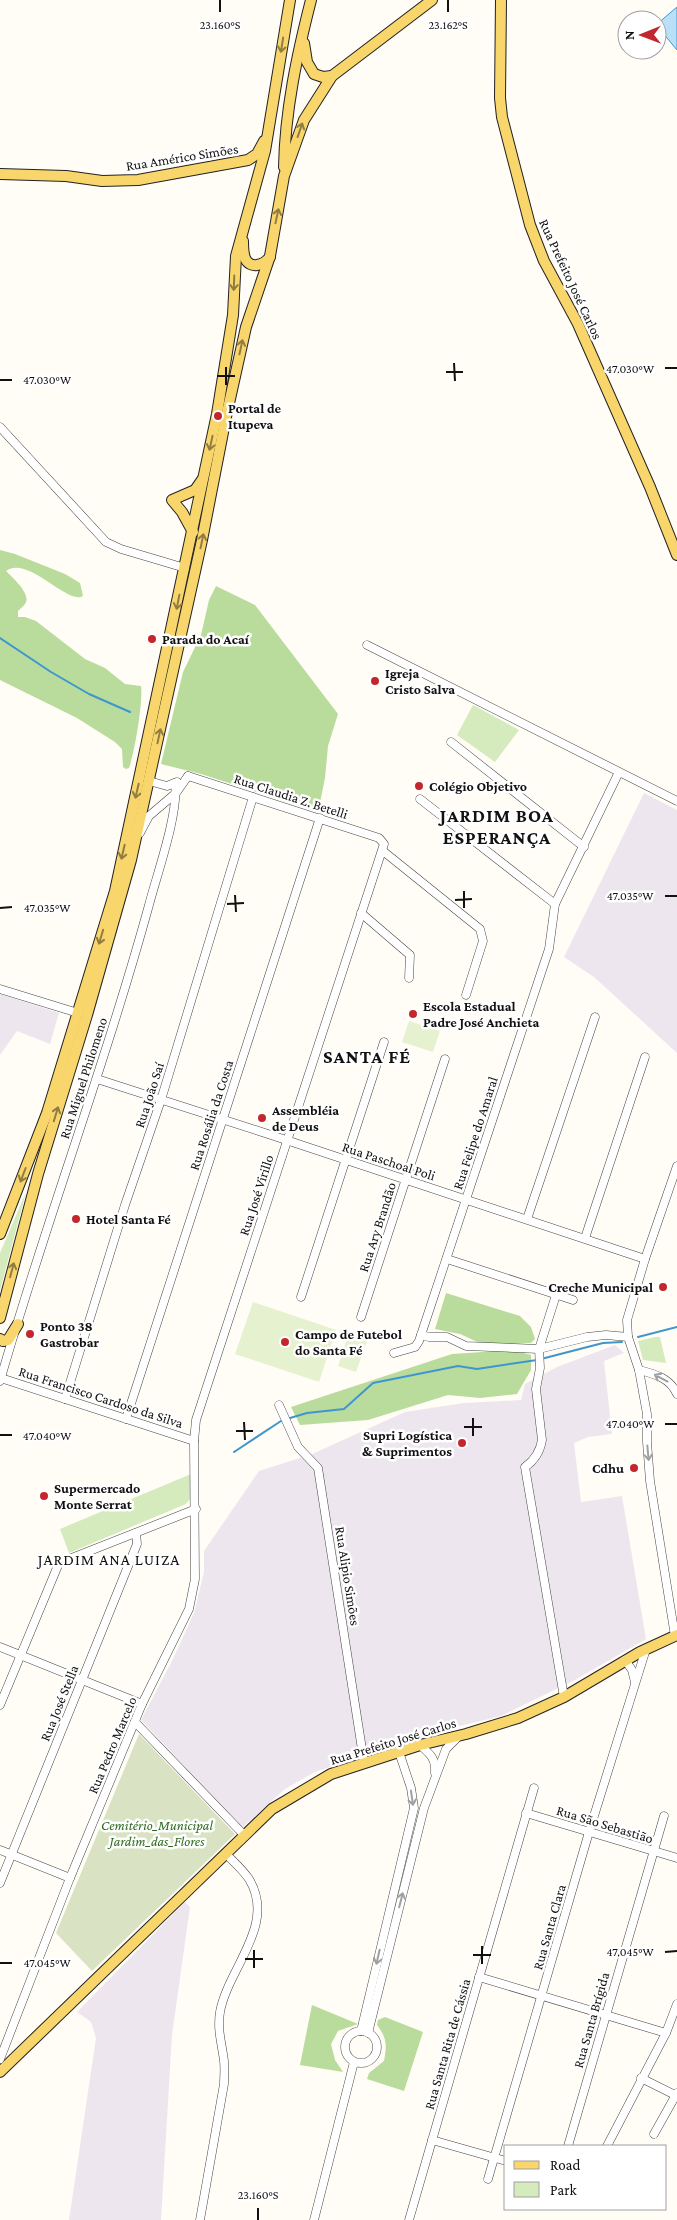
<svg xmlns="http://www.w3.org/2000/svg" width="677" height="2220" viewBox="0 0 677 2220" font-family="'Crimson Pro',serif">
	<style>
		.industrial { fill: #eee6ef }
		.green { fill: #d5ebbd }
		.forest { fill: #b9dc9c }
		.cemetery { fill: #d9e3c4 }
		.pitch { fill: #e6f2cf }
		.water { fill: #b9e0f7; stroke: #3f96cf }
		.lines { fill: none; stroke-linecap: round; stroke-linejoin: round }
		.stream { stroke: #3f96cf; stroke-width: 2 }
		.minor-casing { stroke: #444; stroke-width: 9 }
		.major-casing { stroke: #222; stroke-width: 12 }
		.minor { stroke: #fff; stroke-width: 8 }
		.major { stroke: #f9d66b; stroke-width: 10 }
		.oneway { stroke: #917d42 }
		.oneway2 { stroke: #a0a0a0 }
		.ticks { fill: none; stroke: #111; stroke-width: 2 }
		.poi-dot { fill: #c4262e; stroke: #fff; stroke-width: 2 }
		.labels { text-anchor: middle; dominant-baseline: central; stroke-width: 5; stroke-linejoin: round; paint-order: stroke }
		.street-label { font-size: 14px; fill: #111; stroke: #fff }
		.poi-label { font-size: 14px; font-weight: bold; fill: #111; stroke: #fff; text-anchor: start }
		.park-label { font-size: 14px; font-style: italic; fill: #2f6b1f; stroke: #fff }
		.quarter-label { font-size: 16px; letter-spacing: 1px; fill: #111; stroke: #fff }
		.district-label { font-size: 19px; font-weight: bold; letter-spacing: 1px; fill: #111; stroke: #fff }
		.ticks-label { font-size: 12px; text-anchor: middle; fill: #111; stroke: #fff; stroke-width: 5; stroke-linejoin: round; paint-order: stroke }
	</style>
	<rect width="100%" height="100%" fill="#fffdf5"/>
	<g class="industrial">
		<polygon points="644,793 677,810 677,1053 594,977 564,957"/>
		<polygon points="0,994 59,1013 50,1044 17,1031 0,1055"/>
		<polygon points="615,1345 624,1353 604,1361 612,1434 588,1437 574,1443 581,1502 622,1496 646,1639 573,1681 501,1716 431,1733 315,1772 285,1789 242,1828 141,1720 173,1659 194,1613 204,1572 204,1551 259,1471 312,1454 405,1412 464,1403 521,1400 525,1384 557,1367"/>
		<polygon points="185,1902 190,1907 172,2035 161,2220 69,2220 96,2038 91,2022 77,2012"/>
	</g>
	<g class="green">
		<polygon points="473,705 519,730 495,762 457,735"/>
		<polygon points="26,1192 0,1291 0,1253"/>
		<polygon points="655,1337 660,1337 666,1363 643,1360 638,1341"/>
		<polygon points="191,1474 191,1498 186,1504 69,1553 60,1529"/>
	</g>
	<g class="forest">
		<path d="M0,550L15,554L65,574L80,583L83,596C68,606 28,555 6,571C12,577 30,593 26,602C25,605 20,609 18,611V617H25L36,621L85,659L105,668L125,684L141,686C143,702 135,751 129,768L126,769L123,767L122,749L115,742L77,718L0,680Z"/>
		<polygon points="216,586 255,605 338,714 328,746 325,778 318,812 201,774 161,764 183,672 201,635 209,600"/>
		<polygon points="446,1293 520,1316 531,1327 535,1339 531,1343 484,1345 460,1334 435,1329"/>
		<polygon points="514,1350 531,1355 531,1370 517,1394 480,1398 448,1395 368,1420 300,1425 291,1407 452,1354"/>
		<polygon points="312,2005 358,2024 338,2031 331,2044 335,2060 343,2072 300,2065"/>
		<path d="M385,2017L423,2032L404,2091L367,2079L369,2073L384,2061C387,2045 387,2038 377,2025L378,2020Z"/>
	</g>
	<polygon class="cemetery" points="139,1734 235,1834 92,1971 56,1933"/>
	<g class="pitch">
		<polygon points="409,1021 440,1031 433,1052 402,1042"/>
		<polygon points="253,1302 336,1330 319,1382 235,1354"/>
		<polygon points="348,1335 367,1341 356,1372 338,1366"/>
	</g>
	<polygon class="water" points="677,7 677,50 657,26 657,24"/>
	<g class="lines">
		<g class="stream">
			<polyline points="0,638 51,672 89,694 130,712"/>
			<polyline points="638,1337 677,1327"/>
			<polyline points="541,1359 603,1343 622,1342"/>
			<polyline points="290,1418 307,1413 344,1409 373,1383 458,1366 477,1369 537,1360"/>
			<polyline points="234,1452 281,1421"/>
		</g>
		<defs>
			<g id="minor">
				<polyline points="0,427 106,542 121,549 185,568"/>
				<polyline points="367,645 677,801"/>
				<polyline points="451,742 584,847"/>
				<polyline points="149,781 167,786 177,782"/>
				<polyline points="420,799 555,904"/>
				<polyline points="140,833 149,816 176,793 188,776"/>
				<polyline points="383,851 480,929 483,941 466,995"/>
				<polyline points="361,913 410,955 409,978"/>
				<polyline points="0,989 78,1013"/>
				<polyline points="97,1079 268,1134 645,1259"/>
				<polyline points="527,1219 595,1017"/>
				<polyline points="585,1238 645,1057"/>
				<polyline points="447,1259 573,1300"/>
				<path d="M556,1295L539,1349L540,1368L536,1389L542,1440C540,1452 535,1460 525,1467L564,1697"/>
				<polyline points="301,1297 384,1042"/>
				<polyline points="361,1317 445,1059"/>
				<polyline points="421,1335 429,1337 447,1337 466,1346 539,1349 587,1337 606,1335 628,1337"/>
				<polyline points="394,1353 415,1347 419,1341 549,949 555,904 619,772"/>
				<path d="M639,1370C655,1374 670,1378 677,1394"/>
				<polyline points="1,1378 194,1441"/>
				<path d="M0,1381C46,1221 105,1065 149,905C157,874 179,813 175,783"/>
				<polyline points="65,1399 125,1205 161,1100 253,797"/>
				<polyline points="279,1405 298,1447 318,1468 364,1762"/>
				<polyline points="126,1419 320,818"/>
				<polyline points="675,1636 650,1481 647,1442 647,1414 639,1370 628,1337 627,1320 645,1259 677,1166"/>
				<polyline points="0,1647 142,1704"/>
				<polyline points="625,1660 632,1670 635,1682"/>
				<polyline points="0,1705 59,1563 196,1509"/>
				<polyline points="135,1722 245,1836"/>
				<path d="M420,1745C430,1754 436,1758 435,1773"/>
				<polyline points="526,1813 677,1858"/>
				<polyline points="0,1850 70,1878"/>
				<polyline points="0,1883 137,1544 136,1533"/>
				<polyline points="479,1977 666,2033"/>
				<circle cx="361" cy="2047" r="16"/>
				<polyline points="361,2031 414,1808 411,1788 399,1752"/>
				<polyline points="368,2033 424,1808 446,1749 459,1736"/>
				<polyline points="0,2059 70,1878 142,1704 189,1609 195,1579 194,1441 196,1420 384,844 379,838 188,776"/>
				<polyline points="641,2078 677,2096"/>
				<polyline points="654,2134 677,2093"/>
				<polyline points="432,2140 506,2161"/>
				<polyline points="568,2146 664,1816"/>
				<polyline points="607,2146 666,2033 677,2004"/>
				<polyline points="488,2179 589,1832 646,1649"/>
				<path d="M200,2220L224,2084C224,2077 225,2069 224,2061C222,2044 217,2030 220,2012C228,1968 277,1925 249,1879C243,1870 234,1862 226,1854"/>
				<polyline points="314,2220 354,2062"/>
				<polyline points="409,2220 534,1788"/>
			</g>
			<g id="major">
				<polyline points="501,0 500,98 502,117 530,225 544,261 578,324 650,487 677,555"/>
				<polyline points="304,43 307,62 314,74 323,77 332,76"/>
				<path d="M284,167C285,111 297,55 311,0"/>
				<polyline points="0,174 66,176 102,181 138,180 248,160 257,154 264,141"/>
				<path d="M243,241C243,247 243,253 245,258C250,270 264,265 270,257"/>
				<polyline points="193,532 182,512 172,500 195,490 202,480"/>
				<polyline points="0,1234 47,1113 115,891 217,414 233,315 236,256 265,151 290,0"/>
				<polyline points="0,1318 38,1174 87,1015 131,860 202,540 226,417 246,327 270,256 284,176 304,120 332,76 432,0"/>
				<polyline points="0,1339 3,1341 8,1340 18,1324"/>
				<polyline points="0,2072 272,1809 331,1774 420,1745 466,1734 518,1718 564,1697 640,1652 677,1635"/>
			</g>
		</defs>
		<use href="#minor" class="minor-casing"/>
		<use href="#major" class="major-casing"/>
		<use href="#minor" class="minor"/>
		<use href="#major" class="major"/>
	</g>
	<defs><path id="oneway-shaft" d="M-6 0H5M1.5-3L5.5 0L1.5 3" fill="none" stroke-width="1.6" stroke-linecap="round" stroke-linejoin="round" transform="scale(1.25)"/></defs>
	<g class="oneway">
		<use href="#oneway-shaft" transform="translate(282 45) rotate(99)"/>
		<use href="#oneway-shaft" transform="translate(300 130) rotate(-71)"/>
		<use href="#oneway-shaft" transform="translate(277 216) rotate(-78)"/>
		<use href="#oneway-shaft" transform="translate(234 283) rotate(92)"/>
		<use href="#oneway-shaft" transform="translate(241 347) rotate(-78)"/>
		<use href="#oneway-shaft" transform="translate(211 443) rotate(102)"/>
		<use href="#oneway-shaft" transform="translate(202 541) rotate(-78)"/>
		<use href="#oneway-shaft" transform="translate(178 602) rotate(101)"/>
		<use href="#oneway-shaft" transform="translate(159 736) rotate(-78)"/>
		<use href="#oneway-shaft" transform="translate(137 791) rotate(103)"/>
		<use href="#oneway-shaft" transform="translate(123 852) rotate(103)"/>
		<use href="#oneway-shaft" transform="translate(101 937) rotate(107)"/>
		<use href="#oneway-shaft" transform="translate(56 1114) rotate(-73)"/>
		<use href="#oneway-shaft" transform="translate(23 1175) rotate(111)"/>
		<use href="#oneway-shaft" transform="translate(12 1270) rotate(-75)"/>
	</g>
	<g class="oneway2">
		<use href="#oneway-shaft" transform="translate(661 1378) rotate(-152)"/>
		<use href="#oneway-shaft" transform="translate(648 1453) rotate(85)"/>
		<use href="#oneway-shaft" transform="translate(412 1798) rotate(82)"/>
		<use href="#oneway-shaft" transform="translate(401 1900) rotate(-76)"/>
		<use href="#oneway-shaft" transform="translate(378 1957) rotate(103)"/>
	</g>
	<path class="ticks" d="M220,0V12M448,0V12M454,363L455,381M226,367V385M665,368H677M446,372H463M217,376H235M0,380H12M464,891V908M235,895L236,912M665,896H677M455,900L472,899M227,904L244,903M0,908L12,907M473,1418V1436M244,1422L245,1440M665,1424H677M464,1427H482M236,1431H253M0,1435H12M482,1946V1964M254,1950V1968M665,1952L677,1951M473,1955H491M245,1959H263M0,1963H12M258,2208V2220"/>
	<g class="poi-dot">
		<circle cx="218" cy="416" r="5"/>
		<circle cx="152" cy="639" r="5"/>
		<circle cx="375" cy="681" r="5"/>
		<circle cx="419" cy="786" r="5"/>
		<circle cx="413" cy="1014" r="5"/>
		<circle cx="262" cy="1118" r="5"/>
		<circle cx="76" cy="1219" r="5"/>
		<circle cx="663" cy="1287" r="5"/>
		<circle cx="30" cy="1334" r="5"/>
		<circle cx="285" cy="1342" r="5"/>
		<circle cx="462" cy="1443" r="5"/>
		<circle cx="634" cy="1468" r="5"/>
		<circle cx="44" cy="1496" r="5"/>
	</g>
	<g class="labels">
		<g class="street-label">
			<text transform="translate(182 157) rotate(-9)">Rua Américo Simões</text>
			<text transform="translate(571 279) rotate(65)">Rua Prefeito José Carlos</text>
			<text transform="translate(291 796) rotate(18)">Rua Claudia Z. Betelli</text>
			<text transform="translate(83 1078) rotate(-72)">Rua Miguel Philomeno</text>
			<text transform="translate(149 1095) rotate(-72)">Rua João Saí</text>
			<text transform="translate(211 1115) rotate(-72)">Rua Rosália da Costa</text>
			<text transform="translate(475 1133) rotate(-72)">Rua Felipe do Amaral</text>
			<text transform="translate(389 1161) rotate(18)">Rua Paschoal Poli</text>
			<text transform="translate(256 1195) rotate(-72)">Rua José Virillo</text>
			<text transform="translate(377 1227) rotate(-72)">Rua Ary Brandão</text>
			<text transform="translate(101 1397) rotate(18)">Rua Francisco Cardoso da Silva</text>
			<text transform="translate(348 1576) rotate(81)">Rua Alipio Simões</text>
			<text transform="translate(59 1703) rotate(-68)">Rua José Stella</text>
			<text transform="translate(393 1741) rotate(-17)">Rua Prefeito José Carlos</text>
			<text transform="translate(112 1745) rotate(-67)">Rua Pedro Marcelo</text>
			<text transform="translate(605 1824) rotate(17)">Rua São Sebastião</text>
			<text transform="translate(549 1927) rotate(-74)">Rua Santa Clara</text>
			<text transform="translate(591 2020) rotate(-74)">Rua Santa Brígida</text>
			<text transform="translate(447 2044) rotate(-74)">Rua Santa Rita de Cássia</text>
		</g>
		<g class="poi-label">
			<text x="228" y="408">Portal de<tspan x="228" dy="16">Itupeva</tspan></text>
			<text x="162" y="639">Parada do Acaí</text>
			<text x="385" y="673">Igreja<tspan x="385" dy="16">Cristo Salva</tspan></text>
			<text x="429" y="786">Colégio Objetivo</text>
			<text x="423" y="1006">Escola Estadual<tspan x="423" dy="16">Padre José Anchieta</tspan></text>
			<text x="272" y="1110">Assembléia<tspan x="272" dy="16">de Deus</tspan></text>
			<text x="86" y="1219">Hotel Santa Fé</text>
			<text x="653" y="1287" text-anchor="end">Creche Municipal</text>
			<text x="40" y="1326">Ponto 38<tspan x="40" dy="16">Gastrobar</tspan></text>
			<text x="295" y="1334">Campo de Futebol<tspan x="295" dy="16">do Santa Fé</tspan></text>
			<text x="452" y="1435" text-anchor="end">Supri Logística<tspan x="452" dy="16">&amp; Suprimentos</tspan></text>
			<text x="624" y="1468" text-anchor="end">Cdhu</text>
			<text x="54" y="1488">Supermercado<tspan x="54" dy="16">Monte Serrat</tspan></text>
		</g>
		<g class="park-label">
			<text x="157" y="1825">Cemitério_Municipal<tspan x="157" dy="16">Jardim_das_Flores</tspan></text>
		</g>
		<g class="quarter-label">
			<text x="109" y="1559">JARDIM ANA LUIZA</text>
		</g>
		<g class="district-label">
			<text x="497" y="815">JARDIM BOA<tspan x="497" dy="22">ESPERANÇA</tspan></text>
			<text x="367" y="1056">SANTA FÉ</text>
		</g>
	</g>
	<g class="ticks-label">
		<text x="220" y="29">23.160°S</text>
		<text x="448" y="29">23.162°S</text>
		<text x="630" y="373">47.030°W</text>
		<text x="47" y="384">47.030°W</text>
		<text x="630" y="900">47.035°W</text>
		<text x="47" y="912">47.035°W</text>
		<text x="630" y="1428">47.040°W</text>
		<text x="47" y="1440">47.040°W</text>
		<text x="630" y="1956">47.045°W</text>
		<text x="47" y="1967">47.045°W</text>
		<text x="258" y="2199">23.160°S</text>
	</g>
	<rect x="504" y="2145" width="162" height="65" fill="#ffffff" stroke="#a0a0a0"/>
	<rect x="514" y="2161" width="25" height="8" fill="#f9d66b" stroke="#a0a0a0"/>
	<text x="550" y="2170" font-size="15" fill="#111111">Road</text>
	<rect x="514" y="2182" width="25" height="15" fill="#d5ebbd" stroke="#a0a0a0"/>
	<text x="550" y="2195" font-size="15" fill="#111111">Park</text>
	<g transform="translate(642 35) rotate(269)"><circle r="24" fill="#ffffff" stroke="#a0a0a0"/>
	<path d="M0-4L9 19L0 12L-9 19Z" fill="#c4262e"/>
	<text y="-8" font-size="14" font-weight="bold" text-anchor="middle" fill="#111111">N</text>
	</g>
</svg>
